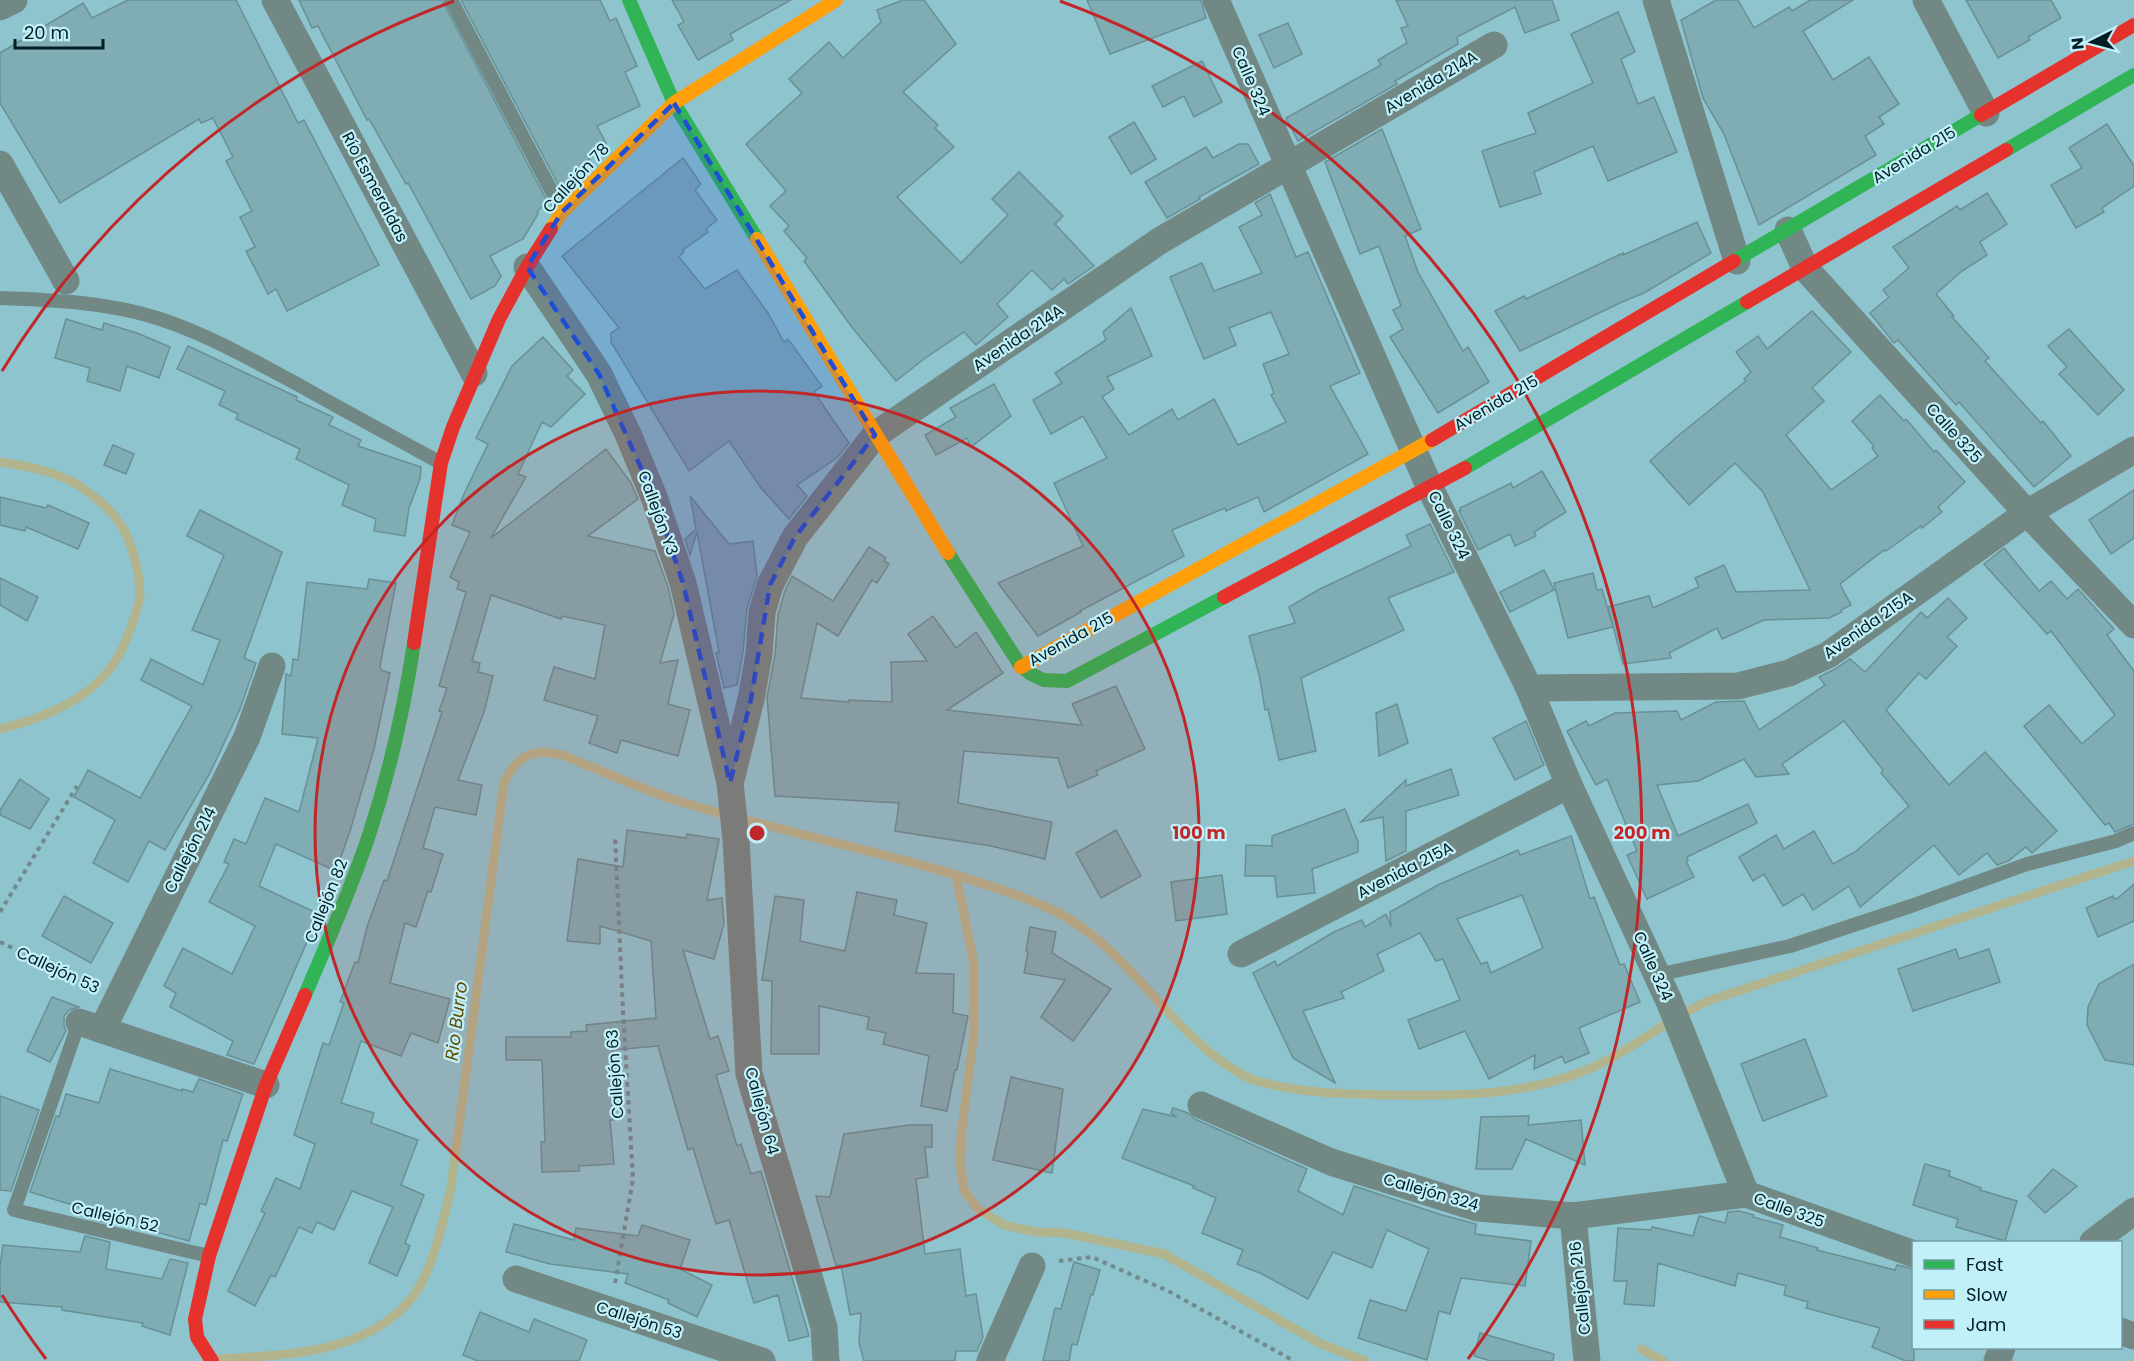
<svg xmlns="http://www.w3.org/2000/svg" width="2134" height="1361" viewBox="0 0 2134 1361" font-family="Poppins,sans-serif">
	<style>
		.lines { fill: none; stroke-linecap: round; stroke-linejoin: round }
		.stream { stroke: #b2b48e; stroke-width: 9 }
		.building { fill: #80acb4; stroke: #689096; stroke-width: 1.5; fill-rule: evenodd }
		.path { stroke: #718b8d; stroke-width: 4; stroke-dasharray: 4.5 4.5; stroke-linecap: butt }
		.lane { stroke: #728885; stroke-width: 14 }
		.street { stroke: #728885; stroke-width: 27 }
		.fast { stroke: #30b455; stroke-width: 14 }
		.slow { stroke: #ff9f0a; stroke-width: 14 }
		.jam { stroke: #e5322d; stroke-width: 14 }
		.marked { fill: #1d4ed8; fill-opacity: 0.2; stroke: #1d4ed8; stroke-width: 4.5; stroke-dasharray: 12 8; stroke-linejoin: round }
		.ring { fill: none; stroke: #c12728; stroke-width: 3 }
		.labels { text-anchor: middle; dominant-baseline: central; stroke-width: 4.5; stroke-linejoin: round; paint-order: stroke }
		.street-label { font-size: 16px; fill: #001f25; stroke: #c2f0f9 }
		.water-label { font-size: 18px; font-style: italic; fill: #614c00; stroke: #c2f0f9 }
		.centre { fill: #c12728; stroke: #c2f0f9; stroke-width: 3 }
		.ring-label { font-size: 18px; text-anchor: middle; font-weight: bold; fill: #c12728; stroke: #c2f0f9; stroke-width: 4.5; stroke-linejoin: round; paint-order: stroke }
	</style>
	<rect width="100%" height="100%" fill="#8ec4ce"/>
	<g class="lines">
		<g class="stream">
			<path d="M0,462C27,466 54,471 78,485C93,495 111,509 121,525C132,542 140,574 140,595C140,600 137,607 136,612C127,642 115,670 90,689C63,710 33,721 0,729"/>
			<polyline points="956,875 974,964 974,1032 961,1136 960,1164 964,1190 977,1208 1004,1225 1036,1232 1065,1233 1164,1254 1321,1344 1365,1361"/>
			<polyline points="1641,1349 1663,1361"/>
			<path d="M216,1359C283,1355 369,1355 414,1295C433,1269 444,1219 451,1187L504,782C518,755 532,748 562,755C595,768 628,783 661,795C693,807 726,815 759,823C854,849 952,868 1044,906C1116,936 1157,1012 1218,1059C1229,1067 1244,1077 1257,1081C1299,1093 1344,1094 1388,1095C1453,1096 1520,1096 1581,1072C1627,1055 1663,1021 1708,1001L2134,861"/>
		</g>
	</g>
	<g class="building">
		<polygon points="128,0 236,0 298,123 304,120 379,265 287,311 276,289 268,294 246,251 255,247 240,217 252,211 226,161 233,157 213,118 201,123 199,119 60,203 0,103 0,53 83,3 92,18"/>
		<polygon points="299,0 442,0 547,201 537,212 538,214 523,239 490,256 501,276 495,286 471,299 408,183 406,184 369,119 367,120 318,26 312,28"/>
		<polygon points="461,0 600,0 610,21 616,18 637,66 625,72 640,106 597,126 606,143 560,188"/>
		<polygon points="672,0 791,0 730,34 733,40 698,60 678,25 684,22"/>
		<polygon points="903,0 924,0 956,44 903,92 938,125 935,128 954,147 897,197 961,263 1008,215 992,199 1019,172 1063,216 1055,224 1094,266 1068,284 1064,279 1052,290 1032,270 997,304 1008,317 976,345 964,332 924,359 896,381 851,326 804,261 807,258 784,231 789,226 770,206 786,191 746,144 802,93 789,79 829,42 843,58 881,22 877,10"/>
		<polygon points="1087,0 1201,0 1206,18 1110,54"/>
		<polygon points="1396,0 1552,0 1559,20 1525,33 1515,7 1457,37 1458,44 1395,81 1397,84 1298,141 1286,118 1381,65 1378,60 1407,43 1401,28 1408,26"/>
		<polygon points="1716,0 1738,0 1754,28 1789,7 1792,11 1810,0 1853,0 1803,31 1833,80 1869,57 1899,104 1879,117 1884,124 1865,136 1876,155 1759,225 1724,134 1703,98 1681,20"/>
		<polygon points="1966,0 2051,0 2061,18 2028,37 2030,40 1998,58"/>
		<polygon points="1618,12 1635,52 1621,59 1638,104 1654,97 1677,152 1608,181 1593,146 1534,172 1541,194 1500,207 1482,151 1536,133 1528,113 1593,83 1571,34"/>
		<polygon points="1288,23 1302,54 1274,68 1259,35"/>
		<polygon points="1202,61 1222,102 1194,117 1184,96 1163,107 1152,86"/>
		<polygon points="1134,122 1156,159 1131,174 1109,137"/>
		<polygon points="2107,124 2134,166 2134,186 2102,208 2104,212 2076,228 2051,185 2082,168 2069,148"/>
		<polygon points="1382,129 1421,229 1405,236 1418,272 1463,351 1468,347 1489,382 1438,413 1390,337 1403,329 1393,310 1401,306 1379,246 1360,254 1325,162"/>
		<polygon points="1239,144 1248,144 1259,164 1199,197 1200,199 1167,218 1145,182 1206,147 1213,158"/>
		<polygon points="683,158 701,184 695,190 717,220 706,229 708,232 683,250 684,252 679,257 705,289 737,270 768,313 784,342 788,339 822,386 814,392 849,443 837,458 797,485 807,496 789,519 761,488 729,441 689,471 611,342 611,333 619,328 562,256"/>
		<polygon points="1987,193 2007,224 1980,242 1987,255 1962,271 1936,294 1954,316 1952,317 1989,358 1985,361 2041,423 2043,421 2071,456 2034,487 1959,402 1956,405 1898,340 1894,343 1870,313 1889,297 1883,290 1909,268 1893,247 1957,206 1960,210"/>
		<polygon points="1270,194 1296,257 1308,252 1360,373 1330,386 1368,454 1264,512 1258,497 1226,511 1225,508 1172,530 1184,556 1080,611 1081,612 1038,636 998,583 1083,546 1054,483 1107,458 1083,416 1051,434 1033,400 1062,383 1055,373 1106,340 1103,332 1131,308 1152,356 1107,377 1114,389 1102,397 1129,435 1172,409 1178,420 1214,399 1238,445 1286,422 1271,395 1274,393 1263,364 1289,354 1271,312 1229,328 1236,345 1204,359 1170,277 1202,263 1214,291 1262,273 1239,227 1262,215 1255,203"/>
		<polygon points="1697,222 1711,253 1644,293 1622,302 1520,351 1495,311 1524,296 1526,299 1623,253 1623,255"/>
		<polygon points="1812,311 1851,352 1812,388 1824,401 1786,435 1831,490 1878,456 1872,448 1874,446 1852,421 1880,395 1904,421 1906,419 1934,452 1936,450 1965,482 1938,507 1942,512 1922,528 1921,526 1886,551 1884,550 1840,584 1851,605 1841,610 1842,612 1829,618 1764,620 1722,639 1717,628 1669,653 1671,658 1623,664 1608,607 1649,596 1653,608 1699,587 1695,578 1724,565 1736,592 1810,590 1763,492 1735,463 1689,505 1650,461 1679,435 1746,381 1744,379 1751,372 1736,352 1758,336 1767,349"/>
		<polygon points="66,319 102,330 104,323 137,333 170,347 159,378 127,366 120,391 87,381 90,368 55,358"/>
		<polygon points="2069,329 2124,390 2098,415 2059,374 2067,367 2048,346"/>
		<polygon points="543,337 573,370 567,376 585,394 551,427 542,422 518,474 526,477 491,538 606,449 631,483 638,499 588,536 655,551 668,587 674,614 660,663 678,660 668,704 690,710 678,756 621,740 617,753 589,743 598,716 544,700 554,667 595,679 605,625 562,616 561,619 491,595 472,661 480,663 478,672 493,676 484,712 458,780 482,785 476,815 435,807 423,848 443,854 431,892 428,891 416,927 405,923 390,983 450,999 438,1043 411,1033 401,1056 361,1041 341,1103 374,1113 371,1123 418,1140 401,1185 424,1195 405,1243 410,1246 397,1276 369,1263 393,1207 352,1191 334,1230 317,1222 312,1233 299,1227 275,1277 271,1275 255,1306 228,1291 265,1213 261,1211 276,1178 300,1189 315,1144 294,1135 323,1043 329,1045 344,1003 340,1002 355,962 358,963 367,927 384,880 387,881 442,712 439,711 447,688 439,686 466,592 457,589 459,582 450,577 470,532 452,525 464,494 488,444 476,438 512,366"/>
		<polygon points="188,346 297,397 296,400 333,417 329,425 361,440 358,446 421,467 420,479 409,508 405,536 374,531 376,519 342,505 349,485 296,459 300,449 236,419 238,414 219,405 225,391 177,369"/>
		<polygon points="994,384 1011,416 971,447 967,438 936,455 925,435 956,417 950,408"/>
		<polygon points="113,445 134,454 126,474 104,465"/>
		<polygon points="1542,471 1566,512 1534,532 1536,536 1515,546 1510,534 1478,550 1459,511 1461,510 1460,508 1511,483 1513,488"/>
		<polygon points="2134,490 2134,538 2111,554 2089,520"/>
		<polygon points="690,496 729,544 753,541 757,576 747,608 743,652 737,685 724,688 716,653 719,652 697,532 690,555 685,539 696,529"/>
		<polygon points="0,497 46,508 48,505 89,523 78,549 26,527 25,531 0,525"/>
		<polygon points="200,510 282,552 244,658 256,663 240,709 210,773 165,850 149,841 128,882 93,863 115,820 74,797 88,770 140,798 192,706 141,680 151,659 203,685 220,640 192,630 224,555 187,536"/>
		<polygon points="1430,524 1454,572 1388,598 1404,630 1301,678 1316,751 1279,760 1268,709 1265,710 1260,679 1249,636 1295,623 1289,607 1318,590 1411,546 1406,535"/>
		<polygon points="869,547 886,558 884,561 889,564 877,583 872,580 838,636 817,623 801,698 849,702 849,700 892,702 891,662 927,661 908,634 933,616 956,648 976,632 1003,673 947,710 1082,725 1072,704 1116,686 1145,749 1096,771 1098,775 1068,788 1058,758 964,751 958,803 1052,822 1045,859 991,846 895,831 899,803 775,796 767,697 775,655 778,615 785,591 792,576 833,601"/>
		<polygon points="2004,548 2039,591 2051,581 2067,599 2078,589 2114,629 2107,635 2134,671 2134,824 2115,832 2109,823 2105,825 2024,726 2049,705 2082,744 2115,715 2051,631 2047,634 1984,564"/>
		<polygon points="1544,570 1554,590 1510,612 1500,592"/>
		<polygon points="1593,573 1597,590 1602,589 1613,627 1568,638 1554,583"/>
		<polygon points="0,578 38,597 27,621 0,605"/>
		<polygon points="369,579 396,583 380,666 381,670 390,673 374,749 350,831 336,871 276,844 259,886 319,914 254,1064 227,1055 233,1041 170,1007 176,993 164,986 183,948 232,974 255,926 209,902 229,864 224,862 234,839 246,844 265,798 299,812 318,738 282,734 286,674 291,676 293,659 298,660 307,582 367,589"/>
		<polygon points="1948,598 1967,618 1947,637 1957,646 1926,679 1919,673 1886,710 1949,785 1985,752 2057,831 2032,853 2026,847 2008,861 1997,865 1987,853 1959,875 1934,845 1860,907 1849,886 1813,910 1803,894 1783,906 1764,874 1753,881 1739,857 1776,835 1784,849 1814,831 1833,864 1855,852 1909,806 1881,773 1883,770 1844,721 1782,764 1789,774 1756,777 1744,759 1698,781 1657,785 1678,836 1748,804 1757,823 1687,857 1688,860 1686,861 1694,877 1647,899 1627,855 1637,851 1607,779 1596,785 1567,731 1586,721 1589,726 1615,713 1677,711 1681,720 1716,702 1744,701 1759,730 1825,685 1819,677 1835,669 1850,659 1865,672 1921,612 1927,618"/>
		<polygon points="1397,704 1408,743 1379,756 1376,713"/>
		<polygon points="1526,721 1544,765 1515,780 1493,738"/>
		<polygon points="1451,769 1459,795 1406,811 1406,851 1386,861 1383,817 1361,822 1406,780 1406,786"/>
		<polygon points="20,779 49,799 30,829 0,815 0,810"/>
		<polygon points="1345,809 1358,842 1358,852 1312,869 1315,893 1277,897 1275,876 1245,876 1246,845 1272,846 1272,836"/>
		<polygon points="627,830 686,838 687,834 719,839 707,900 722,898 724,924 714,959 683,950 710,1039 718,1036 729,1071 716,1075 737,1146 741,1144 751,1174 761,1171 809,1336 789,1341 778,1295 754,1303 729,1220 716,1224 693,1148 688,1150 658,1046 613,1050 614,1071 611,1071 613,1120 610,1120 614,1164 579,1166 579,1171 542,1172 541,1142 545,1142 542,1060 506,1060 506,1037 571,1037 571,1032 587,1031 586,1025 656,1018 651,941 600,926 600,944 567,941 578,859 623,867"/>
		<polygon points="1116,830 1141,876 1101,898 1076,853"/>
		<path d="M1571,836L1590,899L1594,897L1620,965L1624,964L1640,1002L1579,1028L1589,1053L1565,1063L1562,1056L1534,1069L1535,1055L1489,1079L1465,1031L1419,1049L1408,1020L1460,1000L1443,959L1436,961L1420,933L1377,954L1384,971L1341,992L1344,998L1303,1011L1335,1083L1293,1058L1253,973L1275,961L1277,966L1334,932L1362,920L1365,927L1386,914L1391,927L1390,912L1438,885L1518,850L1520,855ZM1522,895L1543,948L1491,973L1487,962L1481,964L1457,919Z"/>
		<polygon points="1222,875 1227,914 1176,921 1171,882"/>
		<polygon points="2134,884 2134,921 2098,937 2086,908 2113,896 2114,899 2118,898"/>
		<polygon points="857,892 897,900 894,915 927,923 916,973 954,974 953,1013 968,1016 957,1070 955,1070 947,1111 921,1106 929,1056 883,1044 886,1033 867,1029 869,1017 819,1006 819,1054 771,1054 772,981 762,980 775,896 804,900 800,941 845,951"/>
		<polygon points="64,896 113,923 91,963 42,936"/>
		<polygon points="1030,927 1056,932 1052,953 1111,989 1073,1041 1041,1017 1065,980 1024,973 1028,952 1026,951"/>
		<polygon points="1956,949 1959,959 1989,949 2000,982 1913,1011 1898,969"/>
		<polygon points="2134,964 2134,1065 2105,1060 2087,1025 2088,1007 2099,984"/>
		<polygon points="52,997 79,1007 69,1010 64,1016 64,1025 66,1031 50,1062 27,1051"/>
		<polygon points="1805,1039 1827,1096 1763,1121 1741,1064"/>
		<polygon points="110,1069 182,1091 182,1089 193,1092 199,1079 243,1094 227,1141 223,1140 206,1205 200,1203 189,1241 113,1220 113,1224 90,1219 92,1211 30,1192 56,1116 59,1117 66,1094 99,1103"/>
		<polygon points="1011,1077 1063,1089 1052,1173 993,1160"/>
		<polygon points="0,1096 39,1110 11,1191 0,1190"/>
		<polygon points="1173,1108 1188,1113 1195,1119 1307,1169 1298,1191 1343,1215 1354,1186 1442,1215 1476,1224 1475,1234 1531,1241 1525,1286 1461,1278 1450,1314 1439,1311 1427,1360 1358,1338 1370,1300 1406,1311 1429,1249 1387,1230 1372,1268 1333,1252 1308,1299 1262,1274 1237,1264 1243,1250 1202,1233 1216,1198 1193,1188 1194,1186 1122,1158 1143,1109 1177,1117 1171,1113"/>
		<polygon points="1529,1116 1528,1125 1581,1120 1585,1165 1526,1139 1512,1169 1476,1169 1481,1117"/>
		<polygon points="910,1125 932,1125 932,1147 925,1147 928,1177 916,1179 925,1254 960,1249 966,1296 976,1294 983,1337 977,1351 956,1351 955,1361 864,1361 859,1343 861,1313 850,1315 841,1265 836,1266 816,1196 830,1197 844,1134"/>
		<polygon points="1925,1164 1950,1171 1949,1176 1981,1188 1980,1190 2017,1201 2005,1241 1956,1227 1958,1219 1913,1205"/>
		<polygon points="2053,1169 2077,1186 2045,1213 2028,1196"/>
		<polygon points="1739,1211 1754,1215 1753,1217 1783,1225 1780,1237 1818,1248 1817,1250 1895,1270 1897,1265 1914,1269 1914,1361 1906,1361 1872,1347 1880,1328 1806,1308 1808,1302 1784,1295 1786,1286 1738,1273 1735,1286 1658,1263 1654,1306 1624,1304 1627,1281 1614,1281 1618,1228 1651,1230 1652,1227 1693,1236 1699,1216 1725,1223 1728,1212"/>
		<polygon points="514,1224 574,1240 576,1228 638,1236 642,1225 690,1240 680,1269 712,1285 697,1317 668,1303 669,1300 625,1283 628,1274 550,1264 506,1252"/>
		<polygon points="85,1236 110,1242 106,1269 162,1279 170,1259 188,1263 170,1335 142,1326 143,1323 62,1310 62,1307 0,1302 0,1266 3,1245 80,1252"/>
		<polygon points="1074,1262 1100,1270 1093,1295 1091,1294 1077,1345 1072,1344 1069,1361 1043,1361 1055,1308 1061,1309"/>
		<polygon points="480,1312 529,1332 534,1319 587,1340 579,1361 478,1361 463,1355"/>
		<polygon points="1480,1333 1554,1354 1553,1361 1491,1361 1474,1356"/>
	</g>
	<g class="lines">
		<g class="path">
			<polyline points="0,912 77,786"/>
			<polyline points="0,942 94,986"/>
			<polyline points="1059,1261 1092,1257 1170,1292 1294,1361"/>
			<polyline points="615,1283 633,1179 623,1012 615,835"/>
		</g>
		<g class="lane">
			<polyline points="451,0 562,211"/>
			<path d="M0,298C54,300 106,302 157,318C207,334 252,360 297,384C345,411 393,437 441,463"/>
			<polyline points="1657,975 1790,946 1911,906 2027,864 2116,841 2134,833"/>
			<polyline points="79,1022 14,1210 209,1256"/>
		</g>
		<g class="street">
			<polyline points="275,0 474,373"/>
			<polyline points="1216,0 1430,488 1529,688 1569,785 1669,1001 1746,1194 1914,1254"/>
			<polyline points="1656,0 1737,261"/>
			<polyline points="1926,0 1986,113"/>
			<polyline points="0,7 14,0"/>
			<polyline points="0,164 66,281"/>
			<polyline points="1788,230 1805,268 2027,513 2134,625"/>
			<polyline points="527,267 599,374 628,434 654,497 683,583 730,783 736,840 749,1074 824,1327 826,1361"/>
			<polyline points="1529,688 1738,686 1789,673 1828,655 2027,513 2134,450"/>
			<polyline points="731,780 751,699 759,654 762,612 770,585 795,537 875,435 1161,240 1494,45"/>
			<polyline points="1241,954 1569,785"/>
			<polyline points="79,1022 266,1085"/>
			<polyline points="102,1030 247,737 272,666"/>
			<polyline points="1201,1105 1331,1162 1478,1208 1573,1216 1746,1194"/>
			<polyline points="1573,1216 1587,1361"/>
			<polyline points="2093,1242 2134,1211"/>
			<polyline points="516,1279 762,1361"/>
			<polyline points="2120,1331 2134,1336"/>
			<polyline points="990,1361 1032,1266"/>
			<polyline points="1997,1361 2002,1348"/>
		</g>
		<g class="fast">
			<polyline points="629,0 674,103 757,239"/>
			<polyline points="2006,150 2134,75"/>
			<polyline points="1734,261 1981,115"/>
			<polyline points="1465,468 1747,302"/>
			<polyline points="948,553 1020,665 1031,674 1044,680 1067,681 1224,597"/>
			<path d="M305,995C327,943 350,892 368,838C389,775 404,709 414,643"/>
		</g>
		<g class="slow">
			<polyline points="551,229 562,212 674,103 836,0"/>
			<polyline points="757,239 948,553"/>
			<polyline points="1021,667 1432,440"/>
		</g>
		<g class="jam">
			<polyline points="1981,115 2134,25"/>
			<polyline points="1747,302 2006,150"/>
			<polyline points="1432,440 1734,261"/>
			<polyline points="1224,597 1465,468"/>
			<polyline points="414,643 441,463 453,427 499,319 527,267 551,229"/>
			<polyline points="212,1361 197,1337 195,1319 209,1256 266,1085 305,995"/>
		</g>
	</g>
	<path class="marked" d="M674,103L875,435L795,537L770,585L751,699L730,783L683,583L654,497L599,374L527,267L562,212Z"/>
	<circle cx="757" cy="833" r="442" fill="#c12728" fill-opacity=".12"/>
	<g class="ring">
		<circle cx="757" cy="833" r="442"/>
		<path d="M46 1359A885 885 0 0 1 2 1295M2 371A885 885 0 0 1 454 1M1060 1A885 885 0 0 1 1468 1359"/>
	</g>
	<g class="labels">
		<g class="street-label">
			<text transform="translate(1251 81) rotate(67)">Calle 324</text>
			<text transform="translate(1431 82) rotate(-31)">Avenida 214A</text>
			<text transform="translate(1914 155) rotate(-31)">Avenida 215</text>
			<text transform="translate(576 178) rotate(-47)">Callejón 78</text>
			<text transform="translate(375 187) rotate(62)">Río Esmeraldas</text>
			<text transform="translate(1018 338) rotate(-34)">Avenida 214A</text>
			<text transform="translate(1496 403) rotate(-30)">Avenida 215</text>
			<text transform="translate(1954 433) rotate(48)">Calle 325</text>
			<text transform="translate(658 513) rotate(70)">Callejón Y3</text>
			<text transform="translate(1449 525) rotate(64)">Calle 324</text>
			<text transform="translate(1868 625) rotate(-35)">Avenida 215A</text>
			<text transform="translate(1071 639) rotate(-29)">Avenida 215</text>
			<text transform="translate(190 850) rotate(-63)">Callejón 214</text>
			<text transform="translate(1405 870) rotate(-27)">Avenida 215A</text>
			<text transform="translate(326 901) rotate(-68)">Callejón 82</text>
			<text transform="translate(1653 966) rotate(66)">Calle 324</text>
			<text transform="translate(58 970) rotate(25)">Callejón 53</text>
			<text transform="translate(615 1074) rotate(-94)">Callejón 63</text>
			<text transform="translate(762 1111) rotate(75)">Callejón 64</text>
			<text transform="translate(1431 1192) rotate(16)">Callejón 324</text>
			<text transform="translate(1789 1210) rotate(20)">Calle 325</text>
			<text transform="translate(115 1217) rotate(13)">Callejón 52</text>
			<text transform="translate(1580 1288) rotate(-96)">Callejón 216</text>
			<text transform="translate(639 1320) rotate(18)">Callejón 53</text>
		</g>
		<g class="water-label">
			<text transform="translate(456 1021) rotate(-83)">Rio Burro</text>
		</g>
	</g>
	<circle cx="757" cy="833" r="9" class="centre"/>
	<g class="ring-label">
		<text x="1199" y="839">100 m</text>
		<text x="1642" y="839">200 m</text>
	</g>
	<rect x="1912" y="1241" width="210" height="108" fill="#c2f0f9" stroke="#749ca4" stroke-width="1.5"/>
	<rect x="1924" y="1260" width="30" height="9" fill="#30b455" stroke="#749ca4" stroke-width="1.5"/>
	<text x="1966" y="1271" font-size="18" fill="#001f25">Fast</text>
	<rect x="1924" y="1290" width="30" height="9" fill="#ff9f0a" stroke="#749ca4" stroke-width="1.5"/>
	<text x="1966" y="1301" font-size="18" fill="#001f25">Slow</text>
	<rect x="1924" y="1320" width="30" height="9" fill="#e5322d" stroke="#749ca4" stroke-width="1.5"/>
	<text x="1966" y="1331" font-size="18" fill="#001f25">Jam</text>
	<g transform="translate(2092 42) rotate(264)" stroke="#c2f0f9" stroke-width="4.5" paint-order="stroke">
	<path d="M0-4.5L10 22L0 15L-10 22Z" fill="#001f25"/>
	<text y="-9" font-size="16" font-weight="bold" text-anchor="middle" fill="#001f25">N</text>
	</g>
	<path d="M15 39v9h88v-9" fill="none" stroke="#001f25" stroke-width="3"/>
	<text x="24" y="39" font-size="18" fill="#001f25" stroke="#c2f0f9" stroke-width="4.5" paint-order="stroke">20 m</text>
</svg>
